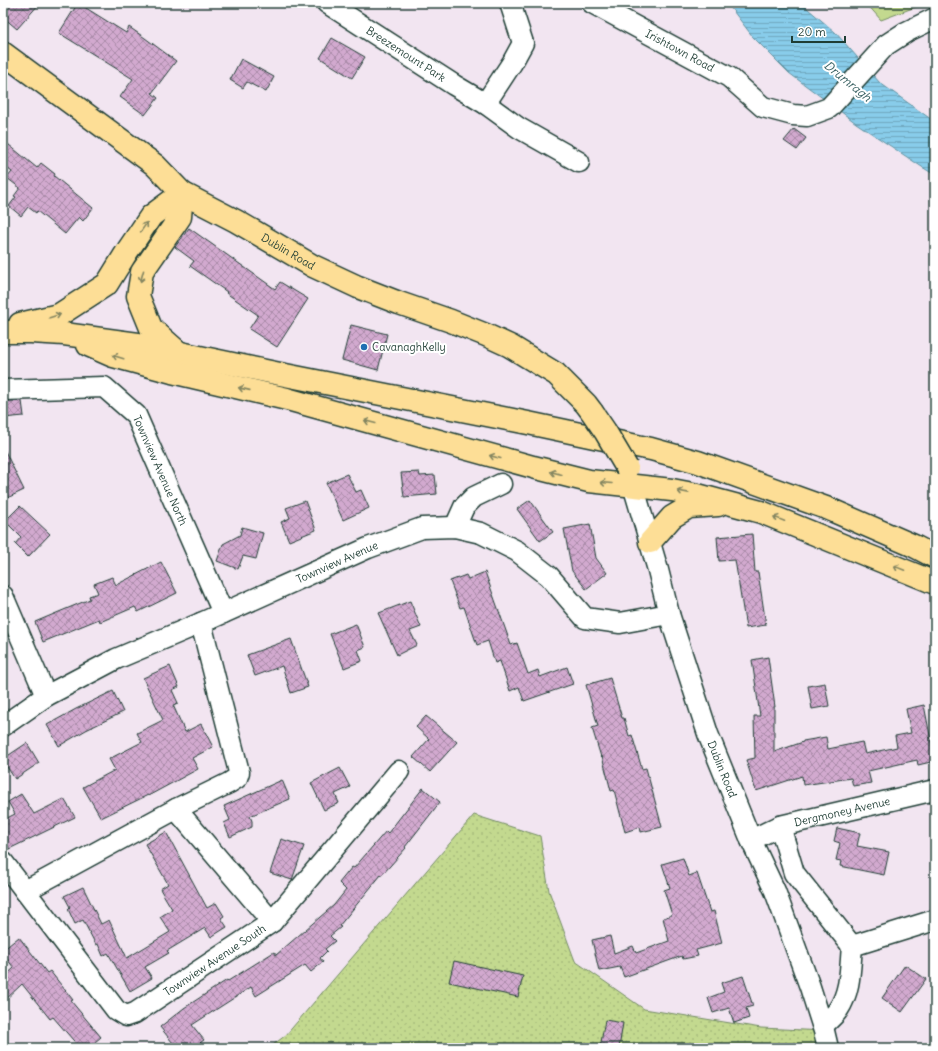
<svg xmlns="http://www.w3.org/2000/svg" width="938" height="1051" viewBox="0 0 938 1051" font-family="Delius,sans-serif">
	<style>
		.grass { fill: url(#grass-dots); stroke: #718b62 }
		.garden { fill: #c3d98f; stroke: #718b62 }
		.water { fill: url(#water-rules); stroke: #5e93a1 }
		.building { fill: url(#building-cross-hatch); stroke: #1f3d34 }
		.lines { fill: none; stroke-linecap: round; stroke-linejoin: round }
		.minor-casing { stroke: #1f3d34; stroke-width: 23 }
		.major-casing { stroke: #1f3d34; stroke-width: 25 }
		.highway-casing { stroke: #1f3d34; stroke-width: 25 }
		.minor { stroke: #fff; stroke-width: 20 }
		.major { stroke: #fdde96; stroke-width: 22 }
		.highway { stroke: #fdde96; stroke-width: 22 }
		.major-bridge-casing { stroke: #1f3d34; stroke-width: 25; stroke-linecap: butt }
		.major-bridge { stroke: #fdde96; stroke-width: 22 }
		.oneway { stroke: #838560 }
		.poi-dot { fill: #1f6fb2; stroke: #fff; stroke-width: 1.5 }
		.labels { text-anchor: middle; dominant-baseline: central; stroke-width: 4; stroke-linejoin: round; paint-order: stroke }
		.street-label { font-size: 11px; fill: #1f3d34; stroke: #fff }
		.poi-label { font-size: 11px; fill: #1f3d34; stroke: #fff; text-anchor: start }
		.water-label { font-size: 12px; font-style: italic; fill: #396162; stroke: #fff }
	</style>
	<defs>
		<pattern id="grass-dots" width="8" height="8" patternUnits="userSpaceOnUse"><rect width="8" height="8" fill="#c3d98f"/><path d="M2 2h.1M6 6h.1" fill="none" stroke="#a7bb7c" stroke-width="1.8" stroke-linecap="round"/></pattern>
		<pattern id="water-rules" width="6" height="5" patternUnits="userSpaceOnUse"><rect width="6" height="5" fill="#88ccea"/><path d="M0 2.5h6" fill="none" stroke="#6fa7be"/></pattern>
		<pattern id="building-cross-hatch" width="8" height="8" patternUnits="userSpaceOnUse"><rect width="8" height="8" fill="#d2a9cf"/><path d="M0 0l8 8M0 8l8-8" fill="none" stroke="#aa8ba9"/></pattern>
	</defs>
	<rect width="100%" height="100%" fill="#f2e5f1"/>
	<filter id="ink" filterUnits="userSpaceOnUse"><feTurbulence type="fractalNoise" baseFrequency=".025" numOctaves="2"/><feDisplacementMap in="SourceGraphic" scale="8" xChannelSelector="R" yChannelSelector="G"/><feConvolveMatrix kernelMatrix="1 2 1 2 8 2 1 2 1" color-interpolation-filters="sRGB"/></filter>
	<g filter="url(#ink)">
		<polygon class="grass" points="474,815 540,836 549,891 575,961 644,1009 761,1028 824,1031 828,1048 269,1048 286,1035"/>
		<polygon class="garden" points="866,3 926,3 881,20"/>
		<polygon class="water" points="727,3 801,3 835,32 880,83 935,122 935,175 922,167 856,123 789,73 753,37"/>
		<g class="building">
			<polygon points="3,3 40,3 17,29 3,17"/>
			<polygon points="78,3 126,33 129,27 145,38 176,61 152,93 158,98 145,115 120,97 133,79 59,33"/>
			<polygon points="332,38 365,57 352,78 320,58"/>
			<polygon points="241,59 274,77 266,92 247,82 243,88 230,80"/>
			<polygon points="794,129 806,138 797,150 784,141"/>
			<polygon points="3,140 37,168 41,163 55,174 54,176 93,208 83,221 79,217 65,234 37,211 36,213 28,207 21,216 9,206 16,197 14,196 20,188 7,178 12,172 3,165"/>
			<polygon points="189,228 275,289 280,282 308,299 277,347 249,329 258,315 226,293 227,292 190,266 194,261 175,247"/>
			<polygon points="351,325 387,334 378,370 342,360"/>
			<polygon points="3,401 22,401 24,416 3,418"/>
			<polygon points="3,447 24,490 3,500"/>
			<polygon points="419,472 420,476 435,475 437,494 404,497 401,473"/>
			<polygon points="347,474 356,492 361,490 369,508 343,520 326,483"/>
			<polygon points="530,500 553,532 540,541 517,509"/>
			<polygon points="305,501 316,530 289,541 281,522 290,518 286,508"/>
			<polygon points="20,506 50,534 28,557 15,544 21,537 5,521"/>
			<polygon points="590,524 596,558 607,573 586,589 572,571 564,529"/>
			<polygon points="242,527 263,533 256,559 243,556 238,569 217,561 223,544 240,535"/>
			<polygon points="752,534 755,572 758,572 766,625 746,628 735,560 719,561 717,537"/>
			<polygon points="161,562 177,593 138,612 135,607 100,622 99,619 43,642 35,622 90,599 89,596 98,593 94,584 112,577 116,585"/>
			<polygon points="485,572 511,645 517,643 528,674 538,670 540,677 567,667 573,684 524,701 519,687 510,691 500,661 495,663 488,641 477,645 464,607 460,608 450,581 466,575 468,579"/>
			<polygon points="410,601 421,627 410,631 417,645 397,655 379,615 380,615 379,613"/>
			<polygon points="356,624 365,647 358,650 362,661 344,668 330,634"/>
			<polygon points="291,639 308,687 291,693 282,666 255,676 247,655"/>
			<polygon points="768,657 775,707 774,707 774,752 803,742 803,741 826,737 828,749 862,742 865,754 897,747 895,736 911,733 906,709 924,705 935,761 918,765 917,760 868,771 871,783 853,786 851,778 803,785 802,776 756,791 746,760 755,758 754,716 760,716 752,660"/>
			<polygon points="170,666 179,687 172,690 178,703 173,705 185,732 201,724 213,747 192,758 198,769 148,796 148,795 101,818 83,787 115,770 109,759 142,742 137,733 163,720 143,678"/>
			<polygon points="610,678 622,718 624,718 629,736 632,735 642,769 646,768 662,827 641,832 640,827 625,832 614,790 611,791 602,756 601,757 592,728 598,726 586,685"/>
			<polygon points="825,683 829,706 812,709 808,686"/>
			<polygon points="113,691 123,712 86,730 59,746 47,725 76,709"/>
			<polygon points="426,716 457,742 430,772 413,757 429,739 416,727"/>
			<polygon points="27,743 39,763 15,779 3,761 3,759"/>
			<polygon points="340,768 350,787 335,794 339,803 324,810 311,783"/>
			<polygon points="282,780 290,799 250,816 252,821 252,827 230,837 224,823 230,820 224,806"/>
			<polygon points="423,788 440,802 405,847 406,848 382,875 381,875 339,926 341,927 330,936 335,941 325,949 327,951 320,958 323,962 311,972 305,965 256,996 251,987 192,1025 204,1040 193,1048 177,1048 160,1027 184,1008 227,980 228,981 274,952 276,955 334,905 346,890 339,883 352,867 354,868 386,831 388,833"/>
			<polygon points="21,794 34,814 64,799 75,817 9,849 3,838 3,820 15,814 8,802"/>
			<polygon points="837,828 860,833 857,846 889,852 884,875 840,866 841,861 836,860 840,843 834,841"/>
			<polygon points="166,832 207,908 216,903 224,916 221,918 227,927 211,937 205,928 167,951 169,953 145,967 152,978 130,991 108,953 103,956 98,944 96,945 83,920 75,924 68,909 70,907 64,896 83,887 101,924 109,920 127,958 170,932 160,917 172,909 160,889 168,884 145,844"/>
			<polygon points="281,839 304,846 292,880 270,873"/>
			<polygon points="683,858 689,876 697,873 710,912 714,911 722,943 696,950 698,956 683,959 682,956 624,977 620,967 599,971 592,940 610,936 614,953 633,946 636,953 669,941 663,918 672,915 664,890 670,888 662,864"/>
			<polygon points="19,937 47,973 50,971 73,1000 71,1001 101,1037 88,1048 80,1048 53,1017 50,1019 22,984 3,1002 3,978 14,968 3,954 3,950"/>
			<polygon points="454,961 523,976 518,997 449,982"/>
			<polygon points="905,965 926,979 902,1012 882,998"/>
			<polygon points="743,976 753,1006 746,1008 749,1018 734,1023 729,1008 713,1013 708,998 724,992 721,983"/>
			<polygon points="605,1020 623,1023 619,1048 600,1048"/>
		</g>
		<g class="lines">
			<defs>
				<g id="minor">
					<path id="s1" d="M327,3L454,85L486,104L489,98L512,63L523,43L510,3"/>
					<path id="s2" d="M592,3L729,77L763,107L793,115L807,116L829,108L886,45L906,32L935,18"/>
					<polyline points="486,104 519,128 579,162"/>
					<path id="s3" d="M3,390L104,387L136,415L223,613"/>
					<path id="s4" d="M633,485L658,570L669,614L708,734L751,840L775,891L810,987L824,1031L828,1048"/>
					<polyline points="455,527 464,507 474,497 501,484"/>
					<polyline points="3,596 46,696"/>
					<path id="s5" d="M3,726L46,696L116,659L201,623L368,548L422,528L455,527L481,533L517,551L549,576L585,618L620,623L669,614"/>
					<polyline points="176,809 272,922"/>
					<polyline points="780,826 794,873 852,946"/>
					<path id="s6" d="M751,840L780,826L935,790"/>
					<path id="s7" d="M3,862L116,1010L126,1016L135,1013L272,922L399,771"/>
					<polyline points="25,891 176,809 229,783 237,778 239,772 201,623"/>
					<path d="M823,1026C827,1021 834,1016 838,1010C851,991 850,967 852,946L935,920"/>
				</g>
				<g id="major">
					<path id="s8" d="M3,53L155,165L182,193L236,221L313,266L358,287L399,303L451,321L486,335L510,346L556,374L586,404L592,412"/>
				</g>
				<g id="highway">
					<polyline points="20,324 59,315 107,284 128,250 151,216 182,193"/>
					<polyline points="3,332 31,332 64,334 138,344 275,373 528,423 651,449 698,462 829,509 914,546 935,557"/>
					<polyline points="88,345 113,356 172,372 287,399 533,467 589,481 672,490 698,495 761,512 935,583"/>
					<polyline points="177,351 151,328 138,296 142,272 180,217 182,193"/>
					<polyline points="650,542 672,517 689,507 718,505"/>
				</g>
			</defs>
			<use href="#minor" class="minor-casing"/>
			<use href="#major" class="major-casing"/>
			<use href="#highway" class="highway-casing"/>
			<use href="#minor" class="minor"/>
			<use href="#major" class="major"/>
			<use href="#highway" class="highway"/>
			<defs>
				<polyline id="major-bridge" points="592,412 605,431 627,468"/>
			</defs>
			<use href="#major-bridge" class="major-bridge-casing"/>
			<use href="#major-bridge" class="major-bridge"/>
		</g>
		<defs><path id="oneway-shaft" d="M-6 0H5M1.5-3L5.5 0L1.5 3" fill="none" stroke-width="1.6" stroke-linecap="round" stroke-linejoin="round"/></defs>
		<g class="oneway">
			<use href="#oneway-shaft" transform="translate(144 227) rotate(-55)"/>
			<use href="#oneway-shaft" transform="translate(142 276) rotate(105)"/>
			<use href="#oneway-shaft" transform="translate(55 316) rotate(-17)"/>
			<use href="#oneway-shaft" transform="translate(118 357) rotate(-163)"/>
			<use href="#oneway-shaft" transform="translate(244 389) rotate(-167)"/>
			<use href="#oneway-shaft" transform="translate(370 422) rotate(-165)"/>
			<use href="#oneway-shaft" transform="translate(495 457) rotate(-165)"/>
			<use href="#oneway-shaft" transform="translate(556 473) rotate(-166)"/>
			<use href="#oneway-shaft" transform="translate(606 483) rotate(-175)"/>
			<use href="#oneway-shaft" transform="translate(683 492) rotate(-169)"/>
			<use href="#oneway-shaft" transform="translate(779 519) rotate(-158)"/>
			<use href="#oneway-shaft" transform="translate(899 568) rotate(-158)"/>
		</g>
	</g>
	<circle class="poi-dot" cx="364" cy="347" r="4"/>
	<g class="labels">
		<g class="street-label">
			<text stroke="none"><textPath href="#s2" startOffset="100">Irishtown Road</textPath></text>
			<text stroke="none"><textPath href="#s1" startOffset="94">Breezemount Park</textPath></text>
			<text stroke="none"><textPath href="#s8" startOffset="349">Dublin Road</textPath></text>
			<text stroke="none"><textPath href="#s3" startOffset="204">Townview Avenue North</textPath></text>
			<text stroke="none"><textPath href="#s5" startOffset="373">Townview Avenue</textPath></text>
			<text stroke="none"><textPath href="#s4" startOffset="298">Dublin Road</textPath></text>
			<text stroke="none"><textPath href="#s6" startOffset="96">Dergmoney Avenue</textPath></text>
			<text stroke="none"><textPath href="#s7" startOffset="303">Townview Avenue South</textPath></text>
		</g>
		<g class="poi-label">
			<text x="372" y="347">CavanaghKelly</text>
		</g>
		<g class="water-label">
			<text transform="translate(848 81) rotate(39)">Drumragh</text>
		</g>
	</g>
	<rect width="938" height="1051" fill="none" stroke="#fff" stroke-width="16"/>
	<rect x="8" y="8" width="922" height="1035" fill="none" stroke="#1f3d34" stroke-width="1.5" filter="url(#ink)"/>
	<path d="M792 36v6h53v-6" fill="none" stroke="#1f3d34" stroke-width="2"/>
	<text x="798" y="36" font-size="12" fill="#1f3d34" stroke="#ffffff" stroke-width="3" paint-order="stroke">20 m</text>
</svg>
